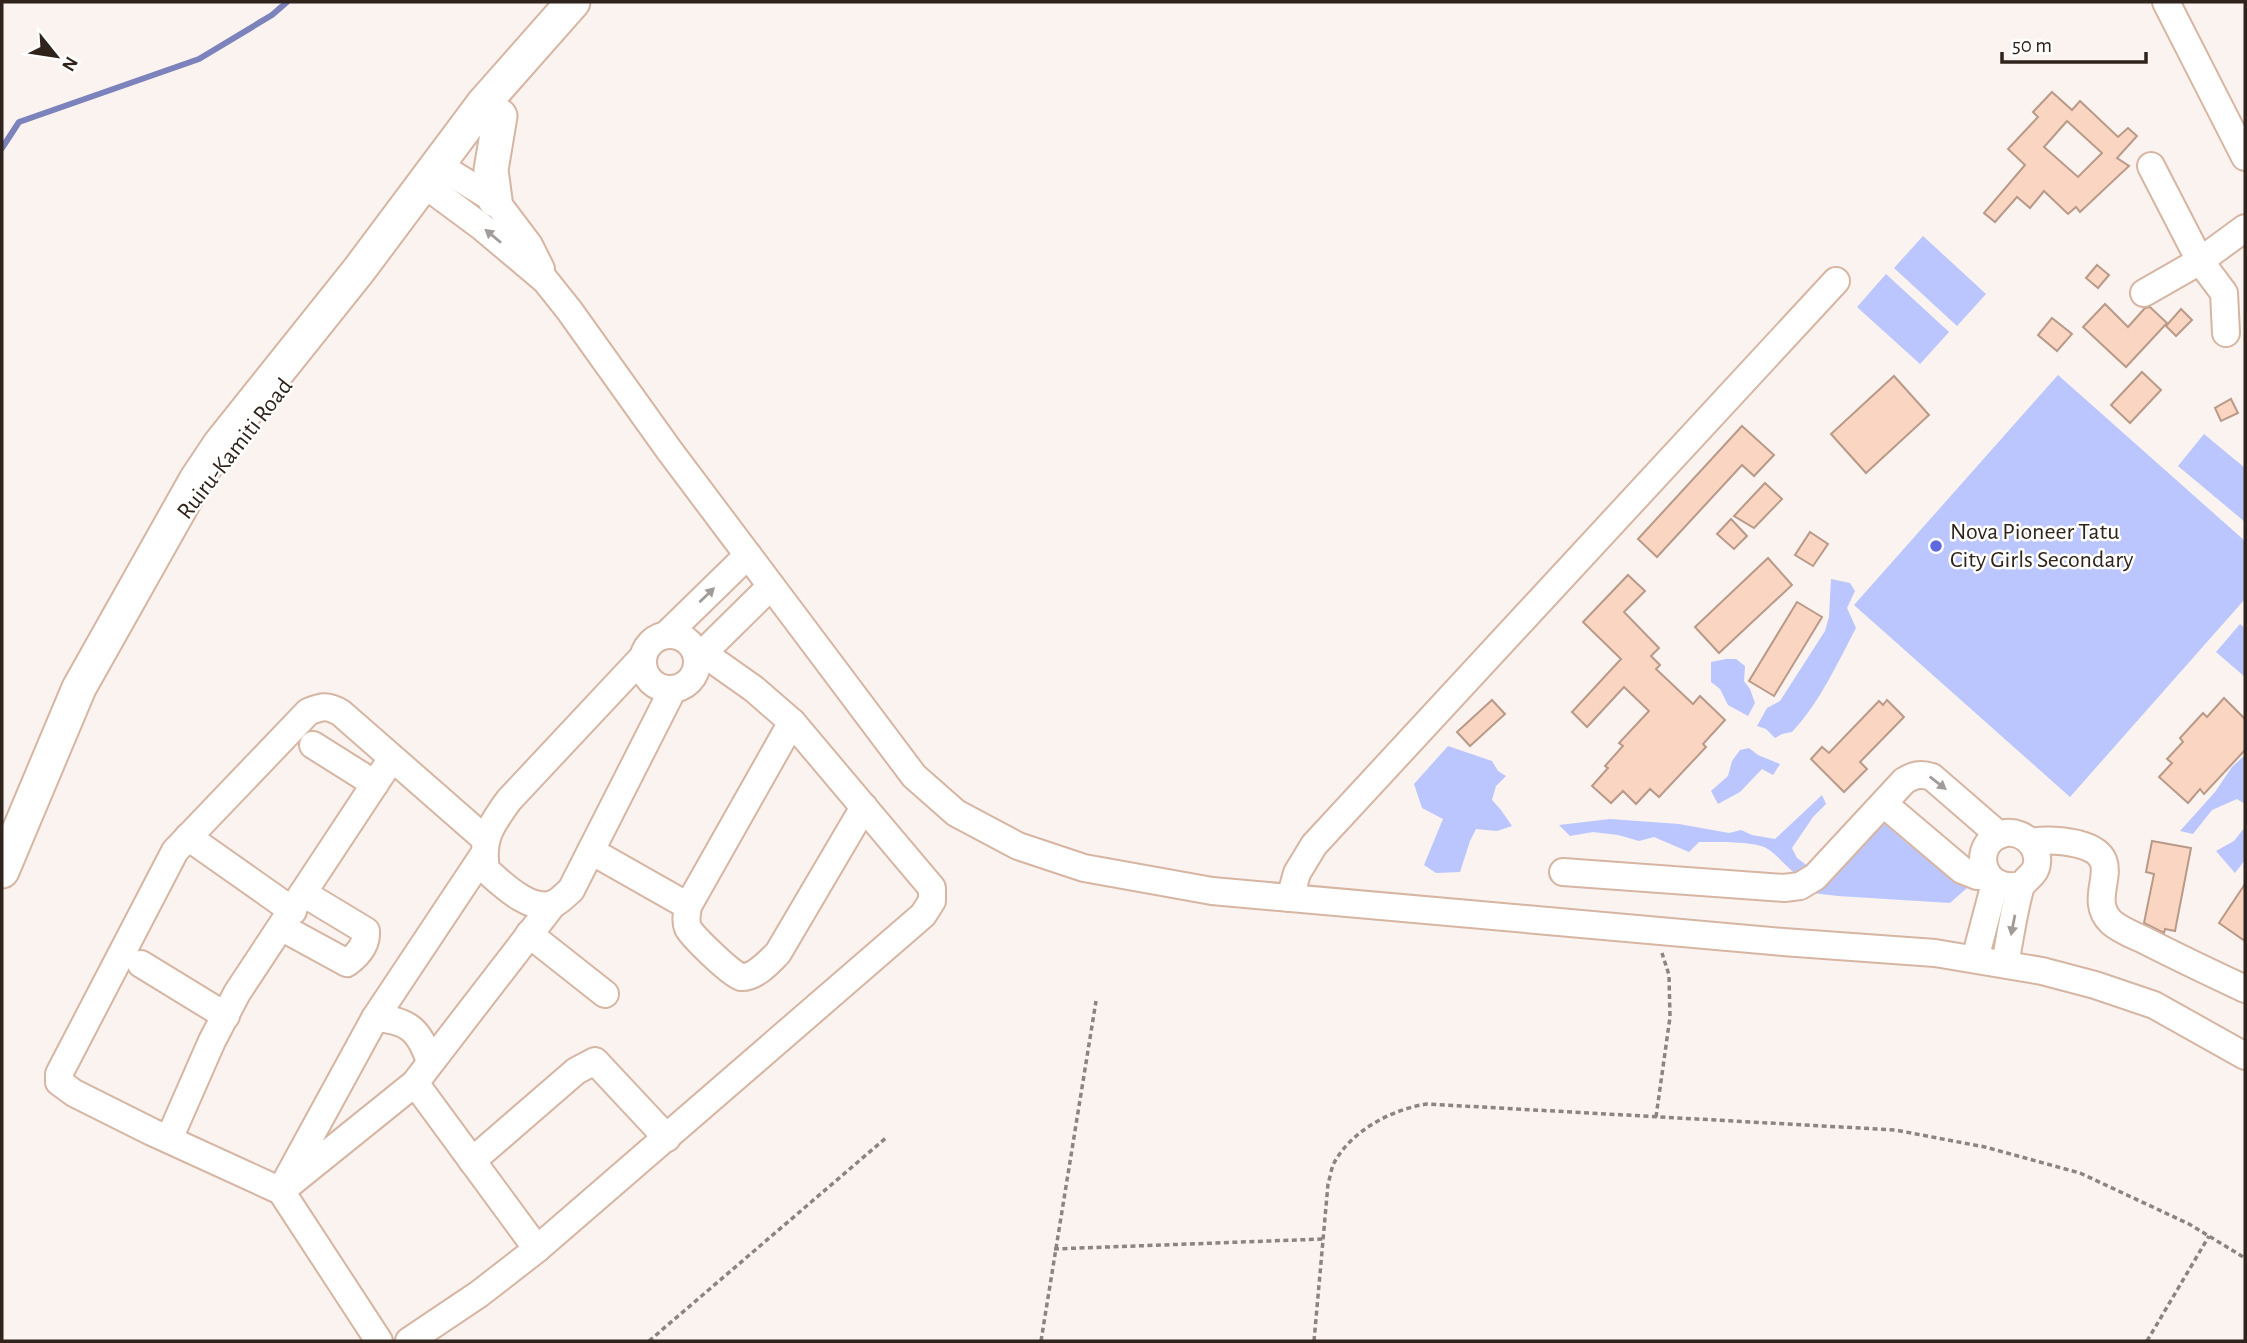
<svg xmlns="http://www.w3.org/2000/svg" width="2247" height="1343" viewBox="0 0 2247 1343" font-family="'Alegreya Sans',sans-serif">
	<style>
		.green { fill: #bbc6fe }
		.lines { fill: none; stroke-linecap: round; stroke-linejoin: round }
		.stream { stroke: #7c82bb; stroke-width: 6 }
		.building { fill: #fad6c2; stroke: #b99988; stroke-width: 2; fill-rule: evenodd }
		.minor-casing { stroke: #d6b5a3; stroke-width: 30 }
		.major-casing { stroke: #d6b5a3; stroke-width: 37 }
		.path { stroke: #8e847f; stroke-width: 3.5; stroke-dasharray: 5 3.5; stroke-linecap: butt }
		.minor { stroke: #fff; stroke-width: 26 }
		.major { stroke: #fff; stroke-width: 33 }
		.oneway { fill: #a19c99 }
		.poi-dot { fill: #6068e0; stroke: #fff; stroke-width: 2.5 }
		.labels { text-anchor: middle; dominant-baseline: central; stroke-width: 5; stroke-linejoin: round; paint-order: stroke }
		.street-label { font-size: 24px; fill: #2f231c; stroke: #fff }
		.poi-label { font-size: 24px; fill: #2f231c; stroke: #fff; text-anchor: start }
	</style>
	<rect width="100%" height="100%" fill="#faf3ef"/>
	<g class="green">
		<polygon points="1923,236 1986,294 1957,326 1894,268"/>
		<polygon points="1886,274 1949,332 1920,364 1857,307"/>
		<polygon points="2058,375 2245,541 2245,599 2070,797 1854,605"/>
		<polygon points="2204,434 2245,468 2245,522 2178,466"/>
		<path d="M1831,579L1850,583L1855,591L1847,608L1856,628C1837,664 1820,702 1792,732L1782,734L1775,738L1766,729L1757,726L1767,708L1780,701L1825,631L1829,617Z"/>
		<polygon points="2240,624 2245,628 2245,677 2216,652"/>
		<polygon points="1726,659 1736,659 1745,666 1744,681 1750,689 1755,703 1748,716 1728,705 1720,689 1711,682 1711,662"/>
		<polygon points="1448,746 1492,761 1498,771 1506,776 1496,786 1492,800 1501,810 1512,826 1497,831 1476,829 1470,841 1460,872 1436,873 1424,865 1443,819 1422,808 1414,784"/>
		<polygon points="1749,748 1758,755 1780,764 1773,775 1762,769 1740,792 1718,804 1711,791 1728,776 1732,761 1740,750"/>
		<polygon points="2245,755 2245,804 2237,799 2212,810 2193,834 2180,831 2215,792 2232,767"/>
		<path d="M1822,795L1826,804L1813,817L1792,848L1797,858L1809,867L1796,874C1788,868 1773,851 1766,848C1754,841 1714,842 1699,842L1689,852L1654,837L1639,841L1618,835L1593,832L1570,836L1559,825L1610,819L1679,824L1729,833L1741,830L1752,835L1775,839Z"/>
		<polygon points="1885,824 1909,845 1968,887 1950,903 1838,896 1812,893 1869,836"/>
		<polygon points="2245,827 2245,860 2235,873 2216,851 2234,841"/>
	</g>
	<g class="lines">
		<polyline class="stream" points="2,148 19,122 199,59 272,15 287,2"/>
	</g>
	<g class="building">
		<path d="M2052,92L2072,110L2080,101L2118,137L2128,128L2137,136L2117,158L2129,166L2080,212L2076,207L2068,214L2044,191L2030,208L2017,197L1995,222L1984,213L2025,165L2008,149L2038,117L2033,112ZM2067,121L2102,153L2078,177L2044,147Z"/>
		<polygon points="2097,265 2109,275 2098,288 2086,278"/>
		<polygon points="2105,304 2128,327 2145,308 2150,307 2167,323 2126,367 2083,327"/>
		<polygon points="2181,309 2192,320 2176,336 2166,326"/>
		<polygon points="2052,318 2072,334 2057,351 2038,335"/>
		<polygon points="2142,372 2161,390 2130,423 2111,405"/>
		<polygon points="1894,376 1929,415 1866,473 1831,434"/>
		<polygon points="2231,399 2238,413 2221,421 2215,408"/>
		<polygon points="1742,426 1774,455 1754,476 1742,465 1657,557 1638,539"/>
		<polygon points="1765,483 1782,499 1754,528 1734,516"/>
		<polygon points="1731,519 1747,536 1734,549 1717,534"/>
		<polygon points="1810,532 1828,544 1813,566 1795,555"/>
		<polygon points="1768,558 1792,585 1719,653 1695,627"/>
		<polygon points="1628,575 1645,591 1624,612 1659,648 1651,656 1660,665 1656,669 1693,704 1700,696 1725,720 1703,744 1706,747 1659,797 1650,789 1636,804 1623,791 1611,803 1592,786 1608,768 1605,766 1623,746 1619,743 1649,711 1624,687 1587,727 1572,712 1621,659 1583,622"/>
		<polygon points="1797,602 1822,617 1774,696 1749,681"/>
		<polygon points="2224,698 2245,719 2245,750 2204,794 2200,789 2188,803 2159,777 2172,763 2167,759 2183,742 2180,738 2203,713 2207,717"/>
		<polygon points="1492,700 1505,714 1470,746 1457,732"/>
		<polygon points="1887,700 1904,717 1860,762 1867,769 1844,792 1811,759 1822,747 1829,753 1879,701 1883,705"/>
		<polygon points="2152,841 2191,848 2175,931 2165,929 2164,933 2144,923 2154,874 2146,872"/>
		<polygon points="2245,884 2245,941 2219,923"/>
	</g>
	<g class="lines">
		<defs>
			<g id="minor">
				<polyline points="2166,2 2245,157"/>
				<polyline points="438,165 495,200 529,245 541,269"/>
				<polyline points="2151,166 2200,261 2224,293 2226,333"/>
				<polyline points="424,184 482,227 545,280 569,310 669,450 914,776 956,813 1018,846 1084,868 1212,891 1783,942 1935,953 2042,971 2095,985 2154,1005 2245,1056"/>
				<polyline points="2144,293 2200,261 2245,228"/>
				<circle cx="670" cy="662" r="27"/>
				<polyline points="666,635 748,555"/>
				<path d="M643,657L509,800C491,825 481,838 486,870C502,884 530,912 553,904C559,902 566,894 571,890L673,689"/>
				<polyline points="697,659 771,586"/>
				<path d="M792,722L688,906C687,913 685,921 688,928C692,936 733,976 741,977C755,978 769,962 778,953L864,807"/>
				<polyline points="313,745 375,784"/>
				<polyline points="1884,804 1962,870 1977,876 1988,876"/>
				<polyline points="188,837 293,911"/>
				<path d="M2030,842C2047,839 2061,840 2078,844C2132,858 2083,895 2111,922C2120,930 2133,935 2144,940C2177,957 2211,973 2245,989"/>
				<polyline points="591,851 688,906"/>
				<path d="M1563,872L1784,888L1800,886L1815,877L1904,781C1914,775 1920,773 1932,777L1999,835"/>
				<polyline points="1290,898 1297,873 1314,845 1836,281"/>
				<path d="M281,927L347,963C358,955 367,945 366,931L303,893"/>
				<polyline points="529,934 605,994"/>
				<polyline points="1975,959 1995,883"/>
				<polyline points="141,964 226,1016"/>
				<path d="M2005,964C2010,939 2013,914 2020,889C2023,879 2036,876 2037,863C2038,855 2035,848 2031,843C2025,836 2015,832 2006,833C1969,840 1979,895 2021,885"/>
				<path d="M375,1018C409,1020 420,1031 430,1062"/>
				<polyline points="415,1083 537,1249"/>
				<polyline points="169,1139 212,1041 237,993 392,758"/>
				<polyline points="472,1161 576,1071 595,1061 667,1138"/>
				<polyline points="287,1179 375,1018 484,854"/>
				<polyline points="281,1191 415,1083 553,904"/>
				<path d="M379,1341L281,1191L152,1132L74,1093L59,1082V1074L175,851L308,712C322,706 328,705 341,713L485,839"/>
				<polyline points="409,1341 479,1294 537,1249 923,915 932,901 932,888 792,722 754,689 703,653"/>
			</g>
			<g id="major">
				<polyline points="495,200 491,170 500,116"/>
				<polyline points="2,871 79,688 196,480 220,444 359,270 483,104 573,2"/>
			</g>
		</defs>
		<use href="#minor" class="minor-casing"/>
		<use href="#major" class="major-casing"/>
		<g class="path">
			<polyline points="1656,1117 1670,1017 1669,975 1662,953"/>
			<polyline points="1054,1249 1323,1239"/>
			<polyline points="649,1341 887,1137"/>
			<polyline points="1041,1341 1096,1001"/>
			<path d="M1314,1341L1328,1184C1330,1178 1331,1169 1334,1163C1351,1131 1392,1109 1427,1104L1895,1130L1985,1147L2080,1173L2189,1224L2245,1258"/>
			<polyline points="2147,1341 2209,1236"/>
		</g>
		<use href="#minor" class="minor"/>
		<use href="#major" class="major"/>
	</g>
	<defs><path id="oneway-solid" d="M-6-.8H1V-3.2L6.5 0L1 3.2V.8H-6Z" transform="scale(1.75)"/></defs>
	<g class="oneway">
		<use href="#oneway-solid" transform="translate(493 236) rotate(-140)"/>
		<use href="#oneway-solid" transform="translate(707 595) rotate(-44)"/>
		<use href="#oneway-solid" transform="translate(1938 783) rotate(38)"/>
		<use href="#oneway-solid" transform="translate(2013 925) rotate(101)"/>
	</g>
	<circle class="poi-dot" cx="1936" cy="546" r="7"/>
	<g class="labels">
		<g class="street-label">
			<text transform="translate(235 449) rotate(-52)">Ruiru-Kamiti Road</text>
		</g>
		<g class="poi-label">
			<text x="1950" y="532">Nova Pioneer Tatu<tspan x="1950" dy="28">City Girls Secondary</tspan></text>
		</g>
	</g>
	<rect width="2247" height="1343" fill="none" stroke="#2f231c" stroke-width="7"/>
	<g transform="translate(56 56) rotate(120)" stroke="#ffffff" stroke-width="5" paint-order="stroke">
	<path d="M0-5L12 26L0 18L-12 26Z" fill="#2f231c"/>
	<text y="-10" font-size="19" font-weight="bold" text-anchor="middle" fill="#2f231c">N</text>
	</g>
	<path d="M2002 52v10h144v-10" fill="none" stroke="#2f231c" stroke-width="3.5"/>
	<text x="2012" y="52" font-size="21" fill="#2f231c" stroke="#ffffff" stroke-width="5" paint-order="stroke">50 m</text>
</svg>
